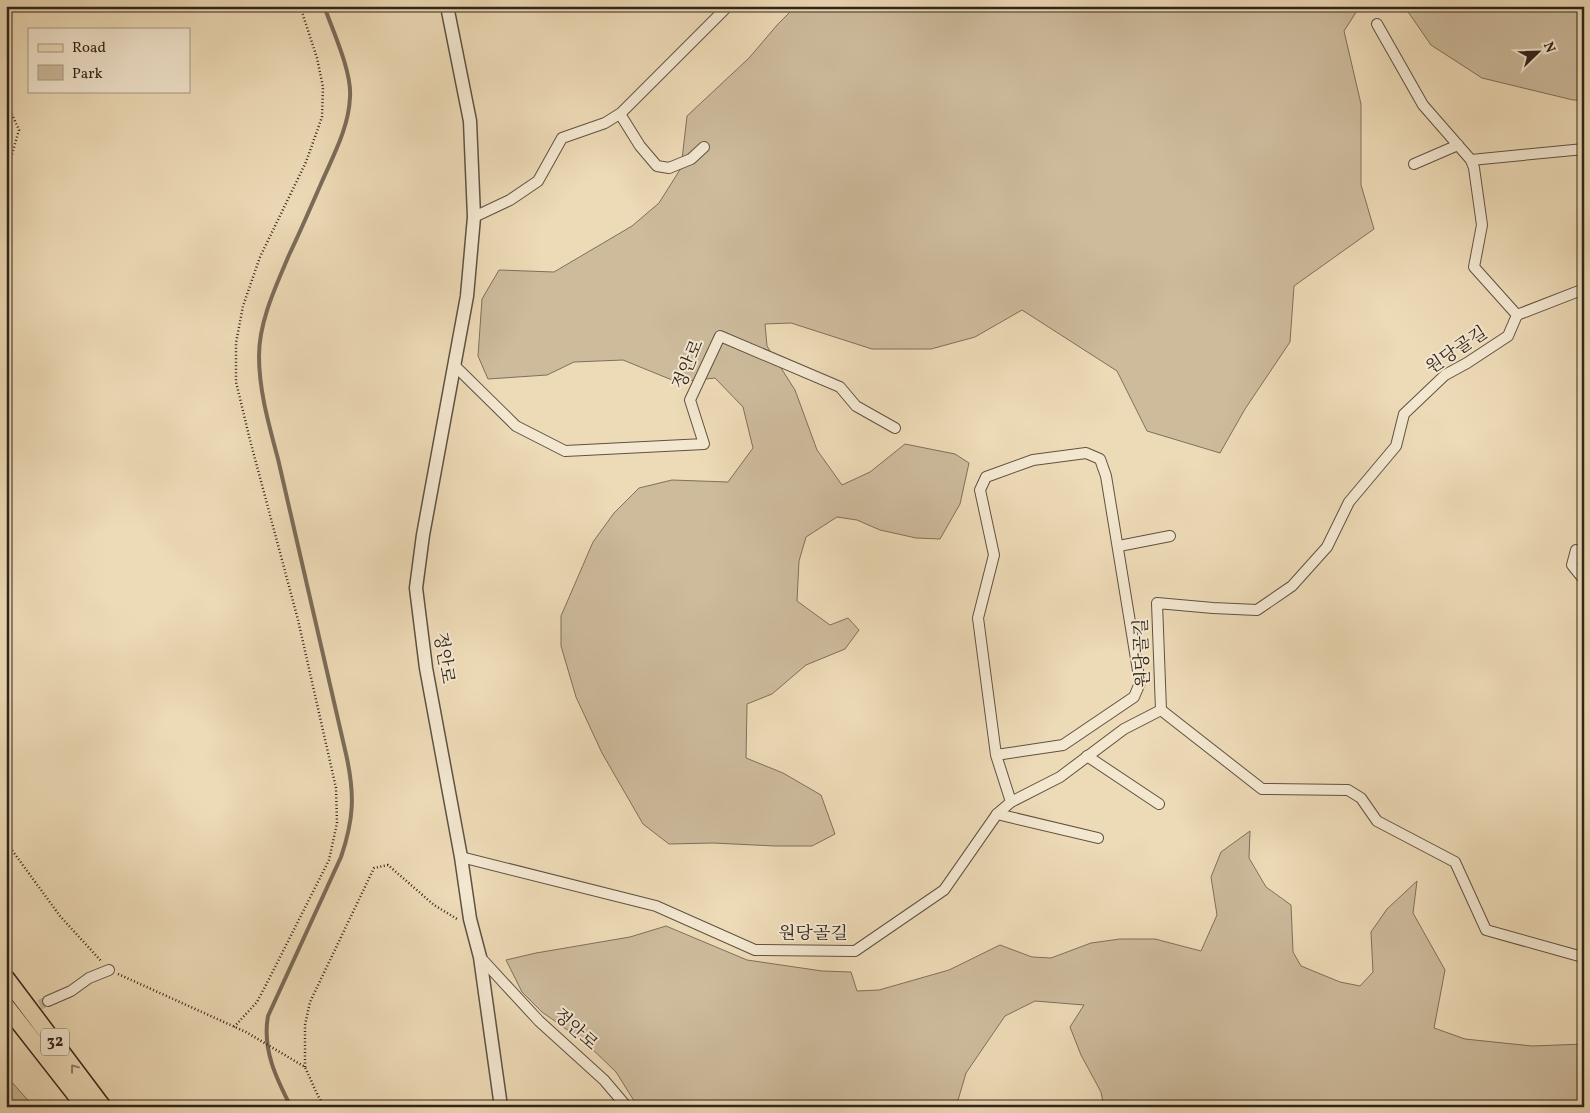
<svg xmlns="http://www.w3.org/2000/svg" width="1590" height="1113" viewBox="0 0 1590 1113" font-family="Vollkorn,'Noto Serif KR',serif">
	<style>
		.green { fill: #cdbb9c; stroke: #7e705c }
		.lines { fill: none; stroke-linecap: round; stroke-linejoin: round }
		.stream { stroke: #7b6c58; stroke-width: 4 }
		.minor-tunnel { stroke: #c7b697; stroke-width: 10; stroke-dasharray: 10 5; stroke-linecap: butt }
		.minor-casing { stroke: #5f5242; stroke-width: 12 }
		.tertiary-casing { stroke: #5f5242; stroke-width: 15 }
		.primary-casing { stroke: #30241b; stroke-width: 19 }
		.path { stroke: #30241b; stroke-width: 2.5; stroke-dasharray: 1 2.5; stroke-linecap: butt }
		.minor { stroke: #f3e7d0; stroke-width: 10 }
		.tertiary { stroke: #f3e7d0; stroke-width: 12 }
		.primary { stroke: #eddab6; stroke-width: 16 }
		.oneway { stroke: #8e7f68 }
		.labels { text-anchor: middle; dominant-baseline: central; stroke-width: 4; stroke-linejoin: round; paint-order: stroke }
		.shield { fill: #f3e7d0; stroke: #6a5e51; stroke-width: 1 }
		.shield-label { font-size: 16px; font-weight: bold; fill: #30241b }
		.street-label { font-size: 18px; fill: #30241b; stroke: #f3e7d0 }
	</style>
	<rect width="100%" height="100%" fill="#eddab6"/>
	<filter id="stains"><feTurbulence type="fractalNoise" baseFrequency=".004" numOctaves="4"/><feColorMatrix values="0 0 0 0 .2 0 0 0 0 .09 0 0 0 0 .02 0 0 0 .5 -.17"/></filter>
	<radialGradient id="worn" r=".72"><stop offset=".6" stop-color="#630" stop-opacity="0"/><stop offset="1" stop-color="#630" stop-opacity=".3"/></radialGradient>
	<g class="green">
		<polygon points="796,6 1360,6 1344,31 1361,104 1361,185 1374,229 1294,286 1290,342 1245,409 1220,453 1147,431 1117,371 1022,310 975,337 931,349 872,349 791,323 765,324 767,346 795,390 817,450 842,485 870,472 905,444 955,454 969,463 960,504 940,539 916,538 880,530 857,520 837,517 806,537 799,561 797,601 830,625 848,618 859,630 845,649 806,665 772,694 747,704 746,758 783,773 821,795 835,834 812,846 775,846 713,843 669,844 643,824 602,753 576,697 561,646 561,616 593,542 614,513 639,488 672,480 728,482 753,448 743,407 715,378 677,382 623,360 574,362 547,375 488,379 478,356 482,299 499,270 554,272 632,226 659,203 681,168 687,116 749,58 778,24"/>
		<polygon points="1404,6 1584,6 1584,100 1573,100 1482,78 1431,45"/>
		<polygon points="1250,831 1249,858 1266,887 1291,905 1293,952 1301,966 1340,982 1360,986 1373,972 1371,932 1387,909 1417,881 1413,913 1445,970 1434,1028 1465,1039 1532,1046 1584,1044 1584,1107 1104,1107 1101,1092 1081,1055 1070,1027 1084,1005 1035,1001 1005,1016 966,1073 956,1107 638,1107 616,1072 586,1043 542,1012 522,992 506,960 536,953 630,937 666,926 747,960 822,971 851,972 857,991 879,990 949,970 1000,945 1032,957 1051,958 1091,943 1120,939 1155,939 1201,951 1217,915 1211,877 1221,852"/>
		<polygon points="9,1079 34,1107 6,1107 6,1080"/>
	</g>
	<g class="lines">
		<path class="stream" d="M291,1107C276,1078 262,1049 268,1016L341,857C354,819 355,794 346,754L278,459C269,425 259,391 259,356C259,321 276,286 289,255C300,232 310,209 320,186C332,158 349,128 350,97C352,72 333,31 324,6"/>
		<polyline class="minor-tunnel" points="26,1011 48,1001"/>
		<defs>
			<g id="minor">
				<polyline points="620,114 640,146 657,166 669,168 691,159 704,147"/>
				<polyline points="1471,160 1584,149"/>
				<polyline points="1414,164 1458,145"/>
				<polyline points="474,217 510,200 538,181 562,138 605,123 621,113 728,6"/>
				<polyline points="1517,315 1584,289"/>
				<polyline points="454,365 516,426 565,451 704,444 690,400 720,336 840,387 856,406 895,428"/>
				<polyline points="1119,546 1170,536"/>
				<polyline points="1576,550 1572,565 1584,580"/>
				<polyline points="1161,710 1262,789 1348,790 1361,798 1377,821 1455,862 1486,930 1579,956 1584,955"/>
				<polyline points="996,755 1063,745 1134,697 1140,683 1106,476 1100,459 1086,453 1033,460 986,477 980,490 994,555 978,618 996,755 1011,802"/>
				<polyline points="1087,756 1159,804"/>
				<polyline points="997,814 1098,838"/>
				<polyline points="461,857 656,906 755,950 855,951 944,890 997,814 1011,802 1060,777 1124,729 1161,710 1157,603 1213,608 1257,610 1292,586 1327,547 1349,502 1396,446 1404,414 1445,375 1467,363 1508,336 1517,315 1474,267 1482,225 1474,168 1471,160 1423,105 1377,24"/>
				<polyline points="480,957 539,1021 604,1080 627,1107"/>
				<polyline points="48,1001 71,991 89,978 109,970"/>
			</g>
			<polyline id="tertiary" points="447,6 470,121 474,217 467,296 423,535 416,588 426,668 461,857 470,919 480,957 501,1107"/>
			<g id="primary">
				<polyline points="6,978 103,1107"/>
				<polyline points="6,1006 85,1107"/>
			</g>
		</defs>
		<use href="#minor" class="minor-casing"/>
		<use href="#tertiary" class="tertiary-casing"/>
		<use href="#primary" class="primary-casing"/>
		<g class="path">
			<polyline points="6,112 11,112 19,130 6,175"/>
			<polyline points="6,842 60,916 102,962"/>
			<polyline points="118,974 246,1032 305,1067 318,1096 325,1107"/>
			<polyline points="234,1027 257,1002 269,979 329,860 337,823 336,788 298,620 250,440 236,382 236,343 243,306 260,257 306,162 322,117 323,87 317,58 300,6"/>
			<polyline points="305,1067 305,1025 310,1002 374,868 388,865 434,905 457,919"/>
		</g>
		<use href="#minor" class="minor"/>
		<use href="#tertiary" class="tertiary"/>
		<use href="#primary" class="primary"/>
	</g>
	<defs><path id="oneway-chevron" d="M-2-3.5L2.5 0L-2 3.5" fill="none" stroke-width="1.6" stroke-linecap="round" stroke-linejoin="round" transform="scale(1.25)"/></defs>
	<use class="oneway" href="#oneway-chevron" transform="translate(74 1068) rotate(-127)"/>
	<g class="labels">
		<rect class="shield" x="41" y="1028.5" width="28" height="27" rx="4"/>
		<g class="shield-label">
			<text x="55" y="1042">32</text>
		</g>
		<g class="street-label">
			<text transform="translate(1457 351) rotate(-34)">원당골길</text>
			<text transform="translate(689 365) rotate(-67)">정안로</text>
			<text transform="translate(1143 653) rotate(-92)">원당골길</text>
			<text transform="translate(443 658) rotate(81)">정안로</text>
			<text x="813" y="934">원당골길</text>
			<text transform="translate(575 1030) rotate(42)">정안로</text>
		</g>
	</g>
	<rect width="1590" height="1113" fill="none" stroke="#eddab6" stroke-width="25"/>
	<rect x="8" y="8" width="1575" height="1098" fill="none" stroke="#30241b" stroke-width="2.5"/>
	<rect x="12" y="12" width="1565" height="1088" fill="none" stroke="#30241b"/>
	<rect x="28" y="28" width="162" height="65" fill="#f3e7d0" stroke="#a59988"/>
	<rect x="38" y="44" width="25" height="8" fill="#eddab6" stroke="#a59988"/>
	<text x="72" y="52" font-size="15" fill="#30241b">Road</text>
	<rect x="38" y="65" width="25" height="15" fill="#cdbb9c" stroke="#a59988"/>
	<text x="72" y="78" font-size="15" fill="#30241b">Park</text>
	<g transform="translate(1538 52) rotate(67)" stroke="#f3e7d0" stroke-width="4" paint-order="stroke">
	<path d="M0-4L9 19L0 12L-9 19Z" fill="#30241b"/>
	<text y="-8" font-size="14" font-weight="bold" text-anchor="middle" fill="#30241b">N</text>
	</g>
	<rect width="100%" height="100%" filter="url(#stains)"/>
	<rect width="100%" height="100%" fill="url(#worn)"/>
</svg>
